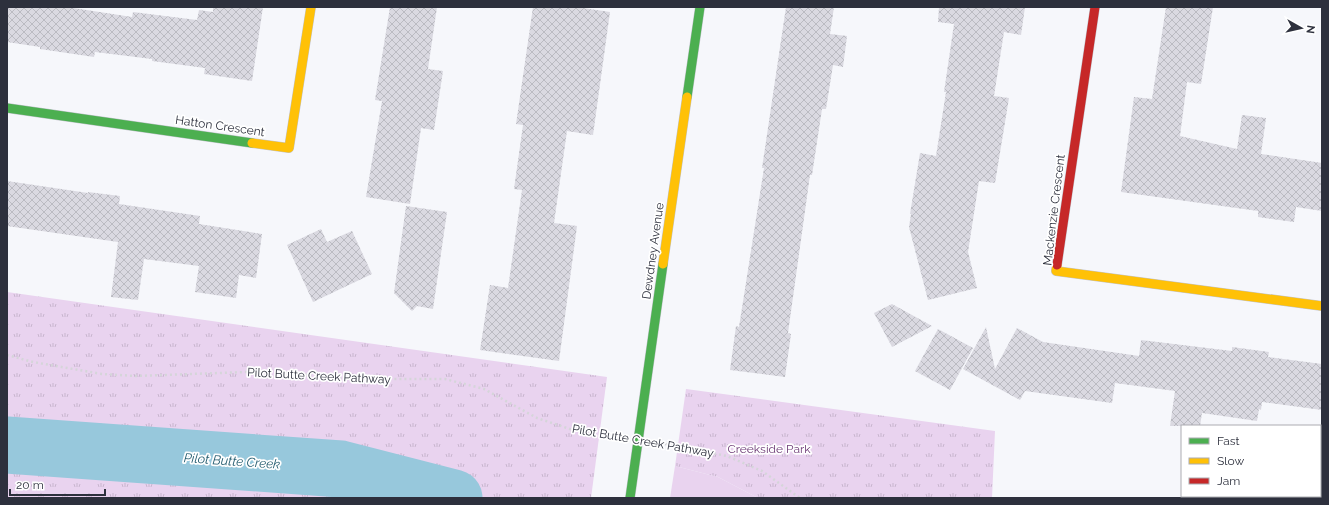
<svg xmlns="http://www.w3.org/2000/svg" width="1329" height="505" viewBox="0 0 1329 505" font-family="Raleway,sans-serif">
	<style>
		.grass { fill: #e9d3ef }
		.park { fill: url(#park-tufts) }
		.lines { fill: none; stroke-linecap: round; stroke-linejoin: round }
		.river { stroke: #97c8dc; stroke-width: 57 }
		.building { fill: url(#building-cross-hatch) }
		.fast-casing { stroke: #c1c3cb; stroke-width: 10 }
		.slow-casing { stroke: #c1c3cb; stroke-width: 10 }
		.jam-casing { stroke: #c1c3cb; stroke-width: 10 }
		.path { stroke: #d5d5d9; stroke-width: 2.5; stroke-dasharray: 2 3; stroke-linecap: butt }
		.fast { stroke: #4caf50; stroke-width: 9 }
		.slow { stroke: #ffc107; stroke-width: 9 }
		.jam { stroke: #c62828; stroke-width: 9 }
		.labels { text-anchor: middle; dominant-baseline: central; stroke-width: 3.5; stroke-linejoin: round; paint-order: stroke }
		.street-label { font-size: 12px; fill: #2d303d; stroke: #fff }
		.park-label { font-size: 12px; fill: #6c3975; stroke: #fff }
		.water-label { font-size: 13px; font-style: italic; fill: #255d70; stroke: #fff }
	</style>
	<defs>
		<pattern id="park-tufts" width="24" height="20" patternUnits="userSpaceOnUse"><rect width="24" height="20" fill="#e9d3ef"/><path d="M3 7l-1-3M5 7V3M7 7l1-3M15 17l-1-3M17 17v-4M19 17l1-3" fill="none" stroke="#c8b5ce"/></pattern>
		<pattern id="building-cross-hatch" width="8" height="8" patternUnits="userSpaceOnUse"><rect width="8" height="8" fill="#dad9e1"/><path d="M0 0l8 8M0 8l8-8" fill="none" stroke="#bbbbc2"/></pattern>
	</defs>
	<rect width="100%" height="100%" fill="#f6f7fb"/>
	<polygon class="grass" points="675,466 718,477 758,498 670,498"/>
	<g class="park">
		<polygon points="7,292 607,377 591,498 7,498"/>
		<polygon points="686,389 995,431 992,498 758,498 718,477 675,466"/>
	</g>
	<g class="lines">
		<polyline class="river" points="7,445 341,469 454,498"/>
	</g>
	<g class="building">
		<polygon points="7,7 67,7 132,17 133,12 197,20 199,10 213,12 213,7 263,7 252,81 204,74 205,68 152,61 152,59 95,52 94,57 40,49 40,47 7,42"/>
		<polygon points="390,7 437,7 428,69 443,71 434,130 421,128 410,204 366,197 382,101 375,100"/>
		<polygon points="533,7 576,7 610,12 593,135 567,131 554,223 577,226 559,361 480,350 490,285 508,288 522,190 514,189 523,125 516,124"/>
		<polygon points="786,7 834,7 830,34 847,36 843,67 833,65 826,109 822,109 812,175 810,175 788,333 791,334 785,377 730,370 736,326 739,327 764,168 762,168"/>
		<polygon points="939,7 1025,7 1021,35 1004,32 994,96 1009,98 995,183 979,181 968,252 977,288 928,300 909,227 911,214 910,214 920,153 936,156 946,92 944,92 954,24 938,22"/>
		<polygon points="1166,7 1213,7 1201,84 1187,82 1180,136 1237,149 1242,115 1266,118 1261,154 1322,163 1322,211 1296,207 1294,222 1258,217 1258,211 1121,192 1134,97 1152,99"/>
		<polygon points="7,181 88,193 88,192 120,196 119,204 200,216 199,224 262,234 256,278 239,275 236,298 195,292 199,266 144,259 138,300 111,297 118,242 7,226"/>
		<polygon points="406,206 447,212 433,309 417,306 412,311 394,293"/>
		<polygon points="321,229 327,242 352,231 372,274 313,302 287,245"/>
		<polygon points="892,304 932,326 892,347 874,313"/>
		<polygon points="986,327 995,369 1017,328 1043,342 1139,356 1141,340 1232,351 1232,347 1269,352 1268,357 1322,364 1322,410 1262,402 1261,410 1259,409 1257,421 1202,413 1200,426 1170,426 1175,391 1115,383 1112,403 1025,391 1020,400 963,369"/>
		<polygon points="938,329 973,348 950,390 915,371"/>
	</g>
	<g class="lines">
		<defs>
			<g id="fast">
				<polyline points="687,97 700,7"/>
				<polyline points="7,108 252,143"/>
				<polyline points="630,498 663,264"/>
			</g>
			<g id="slow">
				<polyline points="252,143 289,148 311,7"/>
				<polyline points="663,264 687,97"/>
				<polyline points="1057,265 1056,271 1322,306"/>
			</g>
			<polyline id="jam" points="1057,265 1095,7"/>
		</defs>
		<use href="#fast" class="fast-casing"/>
		<use href="#slow" class="slow-casing"/>
		<use href="#jam" class="jam-casing"/>
		<g class="path">
			<polyline points="7,355 33,362 102,374 136,376 274,371 345,379 445,379 484,389 537,418 570,429 611,435"/>
			<polyline points="665,444 727,456 762,471 800,498"/>
		</g>
		<use href="#fast" class="fast"/>
		<use href="#slow" class="slow"/>
		<use href="#jam" class="jam"/>
	</g>
	<g class="labels">
		<g class="street-label">
			<text transform="translate(220 126) rotate(8)">Hatton Crescent</text>
			<text transform="translate(1054 210) rotate(-83)">Mackenzie Crescent</text>
			<text transform="translate(653 251) rotate(-82)">Dewdney Avenue</text>
			<text transform="translate(319 376) rotate(3)">Pilot Butte Creek Pathway</text>
			<text transform="translate(643 441) rotate(10)">Pilot Butte Creek Pathway</text>
		</g>
		<g class="park-label">
			<text x="769" y="449">Creekside Park</text>
		</g>
		<g class="water-label">
			<text transform="translate(232 461) rotate(4)">Pilot Butte Creek</text>
		</g>
	</g>
	<rect width="1329" height="505" fill="none" stroke="#2d303d" stroke-width="16"/>
	<rect x="1181" y="425" width="140" height="72" fill="#ffffff" stroke="#abacb1"/>
	<rect x="1189" y="438" width="20" height="6" fill="#4caf50" stroke="#abacb1"/>
	<text x="1217" y="445" font-size="12" fill="#2d303d">Fast</text>
	<rect x="1189" y="458" width="20" height="6" fill="#ffc107" stroke="#abacb1"/>
	<text x="1217" y="465" font-size="12" fill="#2d303d">Slow</text>
	<rect x="1189" y="478" width="20" height="6" fill="#c62828" stroke="#abacb1"/>
	<text x="1217" y="485" font-size="12" fill="#2d303d">Jam</text>
	<g transform="translate(1301 28) rotate(98)" stroke="#ffffff" stroke-width="3" paint-order="stroke">
	<path d="M0-3L7 15L0 10L-7 15Z" fill="#2d303d"/>
	<text y="-6" font-size="11" font-weight="bold" text-anchor="middle" fill="#2d303d">N</text>
	</g>
	<path d="M10 489v6h95v-6" fill="none" stroke="#2d303d" stroke-width="2"/>
	<text x="16" y="489" font-size="12" fill="#2d303d" stroke="#ffffff" stroke-width="3" paint-order="stroke">20 m</text>
</svg>
